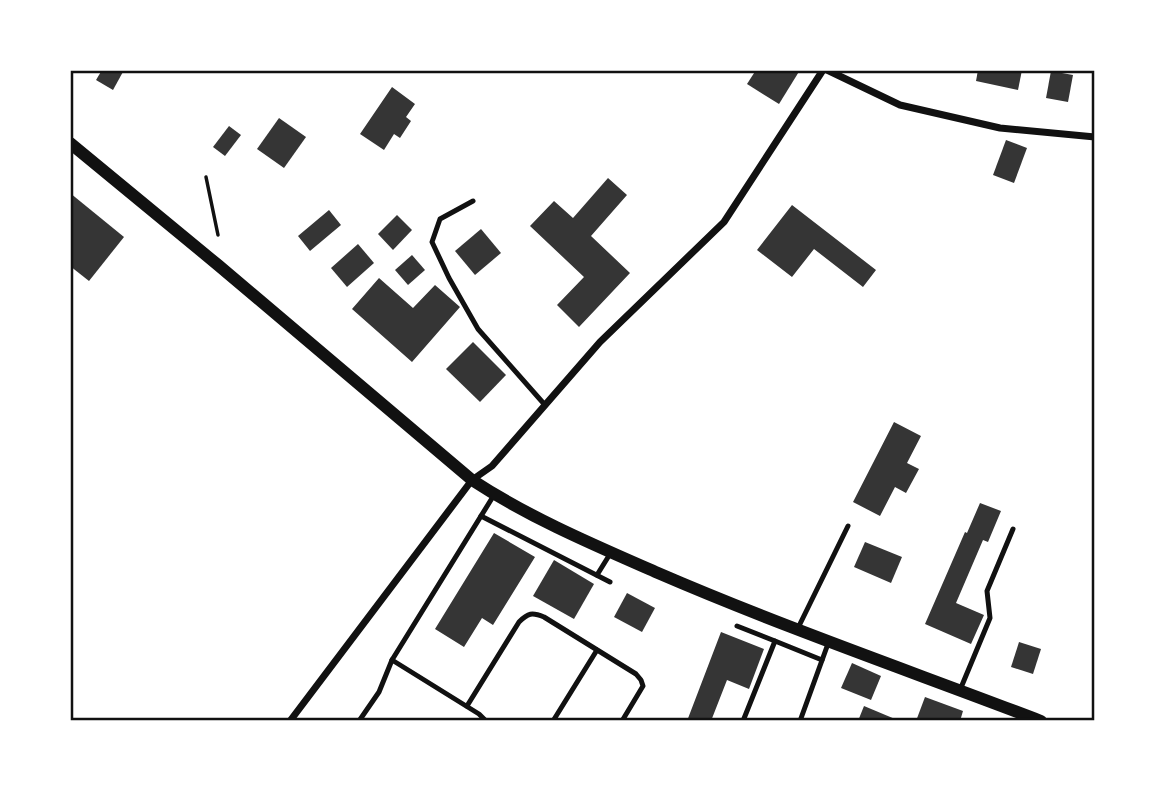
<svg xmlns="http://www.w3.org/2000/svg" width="1165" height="791" viewBox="0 0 1165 791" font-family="Spectral,serif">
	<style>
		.building { fill: #353535 }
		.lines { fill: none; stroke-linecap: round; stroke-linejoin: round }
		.path { stroke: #111; stroke-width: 3.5 }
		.service { stroke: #111; stroke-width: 5 }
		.minor { stroke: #111; stroke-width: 7 }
		.tertiary { stroke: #111; stroke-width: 12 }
		.neatline { fill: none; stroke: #111; stroke-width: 2.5 }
	</style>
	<rect width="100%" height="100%" fill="#fff"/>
	<g class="building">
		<polygon points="102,70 124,70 113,90 96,80"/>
		<polygon points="756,70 800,70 779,104 747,84"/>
		<polygon points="978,70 1022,70 1018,90 976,81"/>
		<polygon points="1051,71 1073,75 1068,102 1046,98"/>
		<polygon points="392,87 415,104 406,117 411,121 400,138 394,134 384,150 360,134"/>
		<polygon points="279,118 306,137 284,168 257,149"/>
		<polygon points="229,126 241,135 225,156 213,147"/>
		<polygon points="1006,140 1027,148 1014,183 993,175"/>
		<polygon points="608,178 627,195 591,236 630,273 579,327 557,305 584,277 530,226 554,201 573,218"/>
		<polygon points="70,193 124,237 89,281 70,266"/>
		<polygon points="792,205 876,270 863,287 814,249 792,277 757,250"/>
		<polygon points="329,210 341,225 310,251 298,236"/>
		<polygon points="397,215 412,230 393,250 378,234"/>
		<polygon points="481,229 501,253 475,275 455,251"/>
		<polygon points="358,244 374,263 347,287 331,268"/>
		<polygon points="412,255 425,270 408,285 395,270"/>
		<polygon points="379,278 413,308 435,285 460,307 412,362 352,309"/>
		<polygon points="473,342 506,375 480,402 446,369"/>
		<polygon points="894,422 921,436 907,463 919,469 906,493 895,487 880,516 853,502"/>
		<polygon points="980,503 1001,511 988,542 983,540 956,603 984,615 971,644 925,624 965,532 967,533"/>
		<polygon points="494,533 535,557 493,625 482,618 464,647 435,629"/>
		<polygon points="865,542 902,557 891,583 854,567"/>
		<polygon points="554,560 594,584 574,619 533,596"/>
		<polygon points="627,593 655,608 642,632 614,617"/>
		<polygon points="721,632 764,649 749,689 727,680 711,721 687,721"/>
		<polygon points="1019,642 1041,649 1033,674 1011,667"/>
		<polygon points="852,663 881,676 871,700 841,688"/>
		<polygon points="925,697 963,711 960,721 916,721"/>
		<polygon points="864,706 895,719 894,721 858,721"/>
	</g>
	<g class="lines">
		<polyline class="path" points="206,177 218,235"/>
		<g class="service">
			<polyline points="473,201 440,219 432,242 449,278 478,329 545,405"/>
			<polyline points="481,516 610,582"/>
			<polyline points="597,575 610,554"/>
			<polyline points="737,626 775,641"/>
			<polyline points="797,630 848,526"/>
			<polyline points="392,660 479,714 486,721"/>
			<polyline points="960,690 990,618 987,591 1013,529"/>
			<path d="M467,706L519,622C528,613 532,612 544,617L636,674L641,680L643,686L622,721"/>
			<polyline points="359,721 379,692 392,660 494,495"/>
			<polyline points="553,721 597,650"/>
			<polyline points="743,721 775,641 822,660"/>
			<polyline points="800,721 829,641"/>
		</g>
		<g class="minor">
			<polyline points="827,70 900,105 1000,128 1095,137"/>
			<polyline points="290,721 472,480 492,466 600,342 724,222 823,70"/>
		</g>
		<path class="tertiary" d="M70,143L218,265L472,480C530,518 594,545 658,573C783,627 913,672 1041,721"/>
	</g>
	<rect width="1165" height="791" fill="none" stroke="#ffffff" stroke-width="144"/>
	<rect x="72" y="72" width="1021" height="647" class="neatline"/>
</svg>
